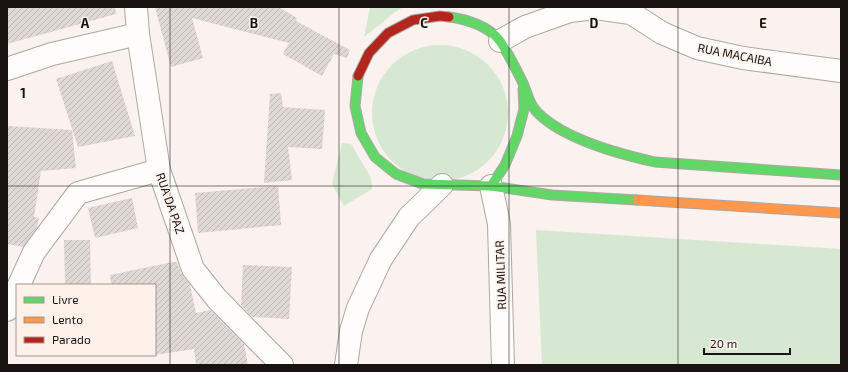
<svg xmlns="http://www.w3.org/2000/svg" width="848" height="372" viewBox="0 0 848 372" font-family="'Exo 2',sans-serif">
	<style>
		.green { fill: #d6e8d1 }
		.building { fill: url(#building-hatch) }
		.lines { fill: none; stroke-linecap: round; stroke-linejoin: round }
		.street-casing { stroke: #ada7a3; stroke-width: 24 }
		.fast-casing { stroke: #ada7a3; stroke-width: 11 }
		.slow-casing { stroke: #ada7a3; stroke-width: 11 }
		.jam-casing { stroke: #ada7a3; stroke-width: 11 }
		.street { stroke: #fefdfc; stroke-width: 22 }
		.fast { stroke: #63d668; stroke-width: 9 }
		.slow { stroke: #ff974d; stroke-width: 9 }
		.jam { stroke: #b3261e; stroke-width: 9 }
		.grid { fill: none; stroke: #181310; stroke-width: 1; stroke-opacity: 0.55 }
		.labels { text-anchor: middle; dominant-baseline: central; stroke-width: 3; stroke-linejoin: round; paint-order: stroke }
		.street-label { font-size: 12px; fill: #181310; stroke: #fef1e9 }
		.grid-label { font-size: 13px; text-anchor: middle; font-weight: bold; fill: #181310; stroke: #fef1e9; stroke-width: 3; stroke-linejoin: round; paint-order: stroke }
	</style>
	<defs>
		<pattern id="building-hatch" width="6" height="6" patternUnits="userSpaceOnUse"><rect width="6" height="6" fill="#ded9d4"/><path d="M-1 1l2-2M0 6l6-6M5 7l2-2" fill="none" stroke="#beb9b5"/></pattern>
	</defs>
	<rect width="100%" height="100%" fill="#f9f2ee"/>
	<g class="green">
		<polygon points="370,7 403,7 394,13 364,37"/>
		<circle cx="440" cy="113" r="68"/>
		<polygon points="342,143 351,144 371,178 372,189 344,206 332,184"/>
		<polygon points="536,230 841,249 841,365 542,365"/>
	</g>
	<g class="building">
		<polygon points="7,7 115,7 116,14 7,44"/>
		<polygon points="155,7 279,7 297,18 296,21 350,50 347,58 334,54 322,76 283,54 289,43 192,18 203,58 171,67"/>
		<polygon points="112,61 135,136 78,147 56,79"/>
		<polygon points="281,93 283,107 325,110 322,149 288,147 292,180 264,183 270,94"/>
		<polygon points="7,126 72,130 76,168 41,171 34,217 39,218 37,227 23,247 7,244"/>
		<polygon points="278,186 281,225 198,233 195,193"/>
		<polygon points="132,198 138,228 95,238 88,208"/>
		<polygon points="64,240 90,240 91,285 65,285"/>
		<polygon points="173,262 177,262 181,273 190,285 196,313 210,310 244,344 248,365 196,365 194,349 155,355 155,285 111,285 110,275"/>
		<polygon points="243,265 292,267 289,319 252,317 241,305"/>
	</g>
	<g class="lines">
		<defs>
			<g id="street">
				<polyline points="136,7 138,34 159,170 193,269 217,299 282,365"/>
				<polyline points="500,41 525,27 570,11 595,8 631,13 662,33 697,48 743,58 841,71"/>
				<polyline points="7,69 52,54 138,34"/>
				<polyline points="491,186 499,224 503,365"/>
				<polyline points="19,285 34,252 78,193 159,170"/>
				<polyline points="7,310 17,289"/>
				<polyline points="346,365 351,331 358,308 381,259 409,217 442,185"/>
			</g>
			<g id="fast">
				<path d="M449,17C466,19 489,26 500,41C506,50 517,71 522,81C527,91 528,102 536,111C562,139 619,154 655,162L841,175"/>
				<polyline points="358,76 355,106 361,133 375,157 396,174 423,184 491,186 552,195 637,200"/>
				<polyline points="491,186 505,165 517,136 524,109 523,89"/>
			</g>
			<polyline id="slow" points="637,200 841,213"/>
			<polyline id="jam" points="358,76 369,53 388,33 413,20 440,16 449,17"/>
		</defs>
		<use href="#street" class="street-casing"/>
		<use href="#fast" class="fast-casing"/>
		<use href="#slow" class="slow-casing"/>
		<use href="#jam" class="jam-casing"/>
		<use href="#street" class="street"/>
		<use href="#fast" class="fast"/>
		<use href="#slow" class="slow"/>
		<use href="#jam" class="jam"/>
	</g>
	<path class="grid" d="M170,7V365M339,7V365M509,7V365M678,7V365M7,186H841"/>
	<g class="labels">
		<g class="street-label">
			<text transform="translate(735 54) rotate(11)">RUA MACAIBA</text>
			<text transform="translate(171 203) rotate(71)">RUA DA PAZ</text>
			<text transform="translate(500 275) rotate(-92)">RUA MILITAR</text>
		</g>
	</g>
	<g class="grid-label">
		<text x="85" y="28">A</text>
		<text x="254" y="28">B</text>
		<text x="424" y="28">C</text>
		<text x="594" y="28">D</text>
		<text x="763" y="28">E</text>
		<text x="23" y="98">1</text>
	</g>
	<rect width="848" height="372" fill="none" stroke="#181310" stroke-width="16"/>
	<rect x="16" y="284" width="140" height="72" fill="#fef1e9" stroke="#a29892"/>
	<rect x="24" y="297" width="20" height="6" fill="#63d668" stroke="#a29892"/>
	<text x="52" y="304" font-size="12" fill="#181310">Livre</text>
	<rect x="24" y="317" width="20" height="6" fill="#ff974d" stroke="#a29892"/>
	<text x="52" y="324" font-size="12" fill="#181310">Lento</text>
	<rect x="24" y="337" width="20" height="6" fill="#b3261e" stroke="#a29892"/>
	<text x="52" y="344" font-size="12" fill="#181310">Parado</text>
	<path d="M704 348v6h86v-6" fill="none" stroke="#181310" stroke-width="2"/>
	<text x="710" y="348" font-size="12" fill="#181310" stroke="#fef1e9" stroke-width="3" paint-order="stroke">20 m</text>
</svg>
